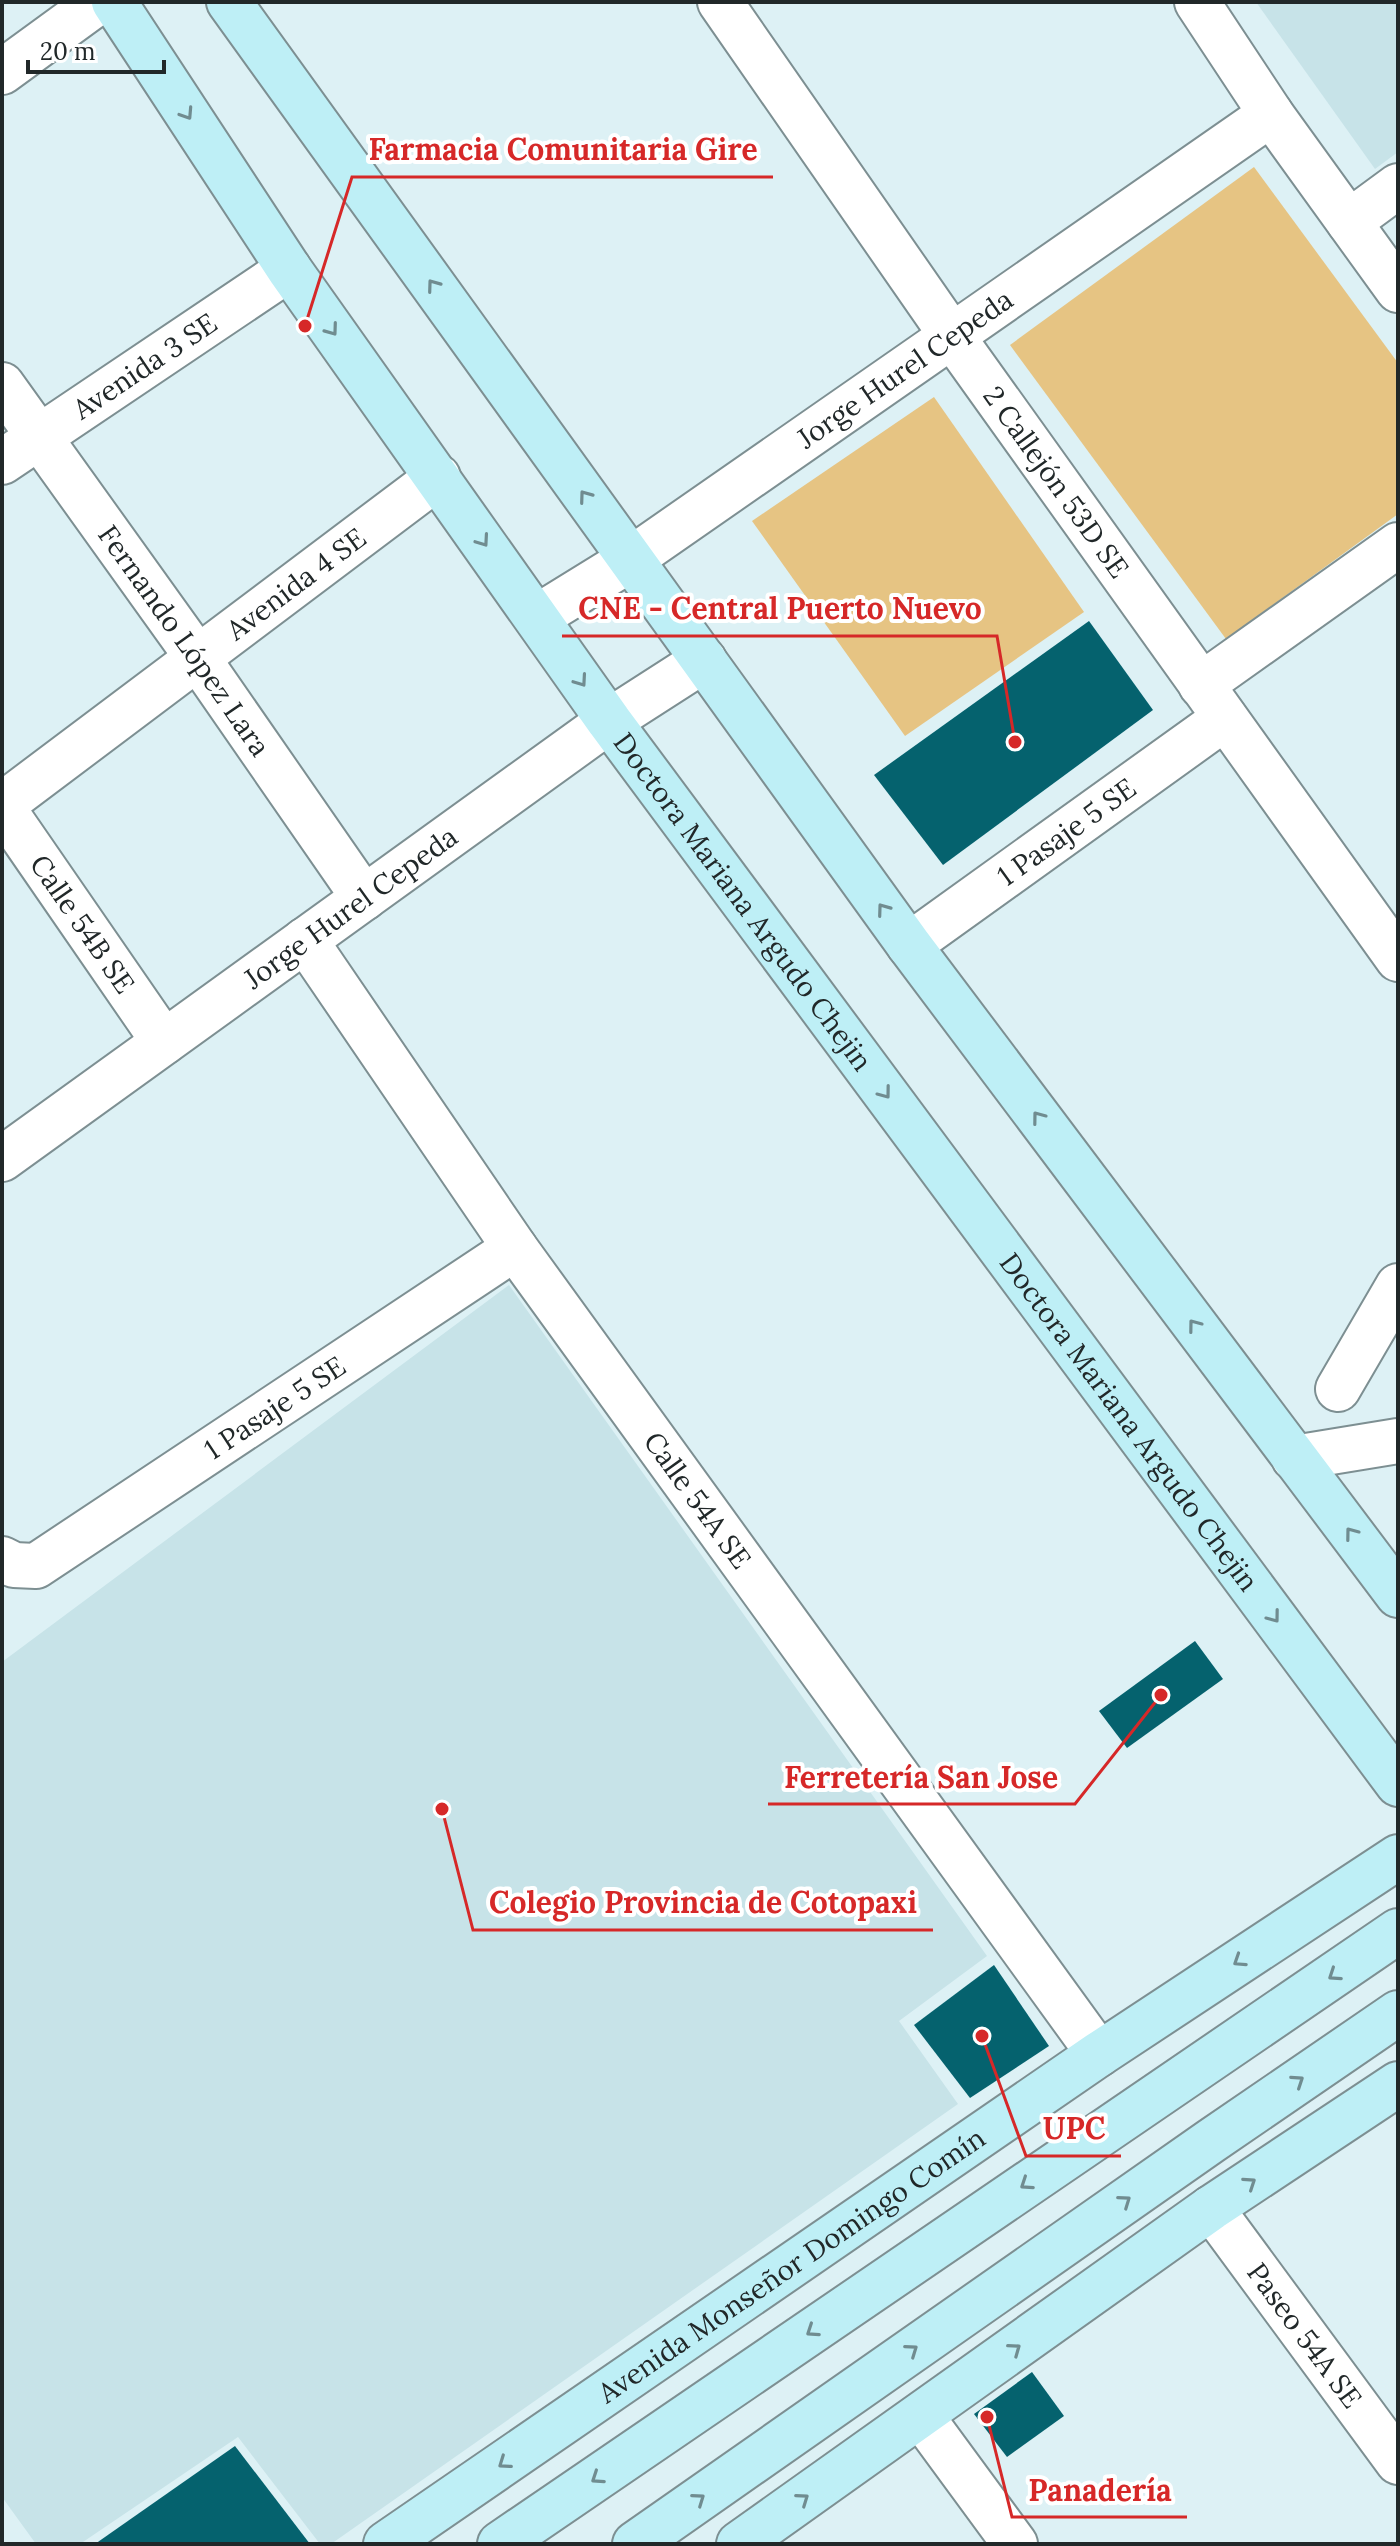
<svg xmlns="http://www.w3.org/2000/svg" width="1400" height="2546" viewBox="0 0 1400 2546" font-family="Lora,serif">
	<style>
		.built { fill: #c7e3e8 }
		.green { fill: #e6c483 }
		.building { fill: #05626e }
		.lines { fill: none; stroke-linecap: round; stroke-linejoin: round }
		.street-casing { stroke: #7d8f92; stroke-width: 48 }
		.secondary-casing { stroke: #7d8f92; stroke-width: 48 }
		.street { stroke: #fff; stroke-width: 44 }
		.secondary { stroke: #beeff6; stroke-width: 44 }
		.oneway { stroke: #708c90 }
		.labels { text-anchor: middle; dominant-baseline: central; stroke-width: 8; stroke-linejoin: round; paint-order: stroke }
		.street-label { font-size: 28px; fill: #212829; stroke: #fff }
		.leader { fill: none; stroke: #d62828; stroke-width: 3 }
		.callout-dot { fill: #d62828; stroke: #fff; stroke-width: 3 }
		.callout-label { font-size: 30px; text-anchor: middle; font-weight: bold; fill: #d62828; stroke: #fff; stroke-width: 8; stroke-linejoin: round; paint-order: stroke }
	</style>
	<rect width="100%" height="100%" fill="#ddf1f5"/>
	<g class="built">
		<polygon points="1256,2 1398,2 1398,152 1375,169"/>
		<polygon points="509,1285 987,1956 899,2021 958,2104 331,2544 320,2544 238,2437 80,2544 36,2544 2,2497 2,1662"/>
	</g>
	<g class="green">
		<polygon points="1254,167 1398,363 1398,514 1226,639 1010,345"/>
		<polygon points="934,397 1084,612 905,736 752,521"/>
	</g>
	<g class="building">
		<polygon points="1089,621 1153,710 943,865 874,775"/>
		<polygon points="1195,1641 1223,1679 1127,1748 1099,1711"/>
		<polygon points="994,1965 1049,2046 970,2098 914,2025"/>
		<polygon points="1032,2372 1064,2416 1007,2457 974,2414"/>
		<polygon points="235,2446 310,2544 95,2544"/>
	</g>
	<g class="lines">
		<defs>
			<g id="street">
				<path id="s1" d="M720,2L952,336L1398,959"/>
				<polyline points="1197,2 1271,114 1398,290"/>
				<polyline points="2,72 98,2"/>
				<polyline points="1349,222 1398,186"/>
				<path id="s2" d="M2,385L197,657L364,898"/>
				<path id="s3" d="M2,462L289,269"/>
				<path id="s4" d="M537,617L631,559L1271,114"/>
				<polyline points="1201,685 1398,545"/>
				<path id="s5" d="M2,805L438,477"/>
				<path id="s6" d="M2,807L164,1042"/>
				<path id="s7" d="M305,940L515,1248L1099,2054"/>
				<path id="s8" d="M909,945L1225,718"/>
				<path id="s9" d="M2,1159L609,721L704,660"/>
				<polyline points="1338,1389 1398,1286"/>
				<polyline points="1294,1458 1398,1441"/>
				<path id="s10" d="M2,1559L14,1565L36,1566L515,1248"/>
				<path id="s11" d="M1211,2208L1398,2462"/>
				<polyline points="921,2416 1015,2544"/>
			</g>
			<g id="secondary">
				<path id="s12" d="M114,2L289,269L609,721L1398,1784"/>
				<polyline points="229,2 909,945 1398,1595"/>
				<path id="s13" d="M386,2544L1099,2054L1398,1857"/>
				<polyline points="500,2544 1398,1931"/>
				<polyline points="635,2544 1211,2141 1398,2013"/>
				<polyline points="739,2544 1211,2208 1398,2084"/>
			</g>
		</defs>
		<use href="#street" class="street-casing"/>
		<use href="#secondary" class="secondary-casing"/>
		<use href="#street" class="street"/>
		<use href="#secondary" class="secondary"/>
	</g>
	<defs><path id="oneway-chevron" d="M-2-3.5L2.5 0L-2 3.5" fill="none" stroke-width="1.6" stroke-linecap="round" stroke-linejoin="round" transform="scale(2)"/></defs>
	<g class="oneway">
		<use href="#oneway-chevron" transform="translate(187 114) rotate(57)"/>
		<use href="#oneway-chevron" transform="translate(433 285) rotate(-126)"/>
		<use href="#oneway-chevron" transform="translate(332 330) rotate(54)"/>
		<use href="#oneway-chevron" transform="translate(585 496) rotate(-126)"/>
		<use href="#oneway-chevron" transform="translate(483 541) rotate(55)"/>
		<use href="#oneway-chevron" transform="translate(581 681) rotate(55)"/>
		<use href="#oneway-chevron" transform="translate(883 909) rotate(-126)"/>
		<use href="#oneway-chevron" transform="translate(885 1093) rotate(53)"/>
		<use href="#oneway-chevron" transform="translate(1038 1117) rotate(-127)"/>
		<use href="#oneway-chevron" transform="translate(1194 1325) rotate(-127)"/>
		<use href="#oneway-chevron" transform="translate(1351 1533) rotate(-127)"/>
		<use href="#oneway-chevron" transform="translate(1274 1617) rotate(53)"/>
		<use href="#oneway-chevron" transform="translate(1239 1961) rotate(147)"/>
		<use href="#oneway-chevron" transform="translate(1334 1975) rotate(146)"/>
		<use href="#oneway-chevron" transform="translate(1298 2081) rotate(-34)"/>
		<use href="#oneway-chevron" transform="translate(1250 2183) rotate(-34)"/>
		<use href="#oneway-chevron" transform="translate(1026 2184) rotate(146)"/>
		<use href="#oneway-chevron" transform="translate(1125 2201) rotate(-35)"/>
		<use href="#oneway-chevron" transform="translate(812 2331) rotate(146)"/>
		<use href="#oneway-chevron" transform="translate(1015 2349) rotate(-36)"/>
		<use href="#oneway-chevron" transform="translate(912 2350) rotate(-35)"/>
		<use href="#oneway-chevron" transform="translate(504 2463) rotate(145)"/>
		<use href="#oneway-chevron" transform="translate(597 2478) rotate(146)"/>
		<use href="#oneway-chevron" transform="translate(699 2499) rotate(-35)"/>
		<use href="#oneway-chevron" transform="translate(803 2499) rotate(-35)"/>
	</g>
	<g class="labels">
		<g class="street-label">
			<text stroke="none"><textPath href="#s3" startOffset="172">Avenida 3 SE</textPath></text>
			<text stroke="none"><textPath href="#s4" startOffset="444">Jorge Hurel Cepeda</textPath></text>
			<text stroke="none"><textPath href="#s1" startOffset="586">2 Callejón 53D SE</textPath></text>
			<text stroke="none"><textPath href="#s5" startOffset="368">Avenida 4 SE</textPath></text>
			<text stroke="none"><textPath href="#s2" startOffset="314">Fernando López Lara</textPath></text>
			<text stroke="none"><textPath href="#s8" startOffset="194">1 Pasaje 5 SE</textPath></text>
			<text stroke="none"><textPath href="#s12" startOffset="1098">Doctora Mariana Argudo Chejin</textPath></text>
			<text stroke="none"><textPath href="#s9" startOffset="430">Jorge Hurel Cepeda</textPath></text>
			<text stroke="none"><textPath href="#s6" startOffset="142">Calle 54B SE</textPath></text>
			<text stroke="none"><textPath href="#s10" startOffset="322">1 Pasaje 5 SE</textPath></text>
			<text stroke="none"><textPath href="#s12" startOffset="1746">Doctora Mariana Argudo Chejin</textPath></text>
			<text stroke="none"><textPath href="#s7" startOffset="684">Calle 54A SE</textPath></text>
			<text stroke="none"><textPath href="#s13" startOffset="492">Avenida Monseñor Domingo Comín</textPath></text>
			<text stroke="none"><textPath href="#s11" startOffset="158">Paseo 54A SE</textPath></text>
		</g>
	</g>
	<path class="leader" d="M305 326L352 177H773M1015 742L997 636H562M1161 1695L1075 1804H768M442 1809L473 1930H933M982 2036L1026 2156H1121M987 2417L1012 2517H1187"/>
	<g class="callout-dot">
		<circle cx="305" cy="326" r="8"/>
		<circle cx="1015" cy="742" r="8"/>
		<circle cx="1161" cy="1695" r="8"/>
		<circle cx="442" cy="1809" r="8"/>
		<circle cx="982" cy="2036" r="8"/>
		<circle cx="987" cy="2417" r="8"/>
	</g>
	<g class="callout-label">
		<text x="563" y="160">Farmacia Comunitaria Gire</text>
		<text x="780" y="619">CNE - Central Puerto Nuevo</text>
		<text x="921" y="1788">Ferretería San Jose</text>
		<text x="703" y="1913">Colegio Provincia de Cotopaxi</text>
		<text x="1074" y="2139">UPC</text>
		<text x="1100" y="2501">Panadería</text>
	</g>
	<rect width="1400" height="2546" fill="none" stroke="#212829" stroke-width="8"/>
	<path d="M28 60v12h136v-12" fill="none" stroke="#212829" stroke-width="4"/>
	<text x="40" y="60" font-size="24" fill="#212829" stroke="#ffffff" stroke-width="6" paint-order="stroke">20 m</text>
</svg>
